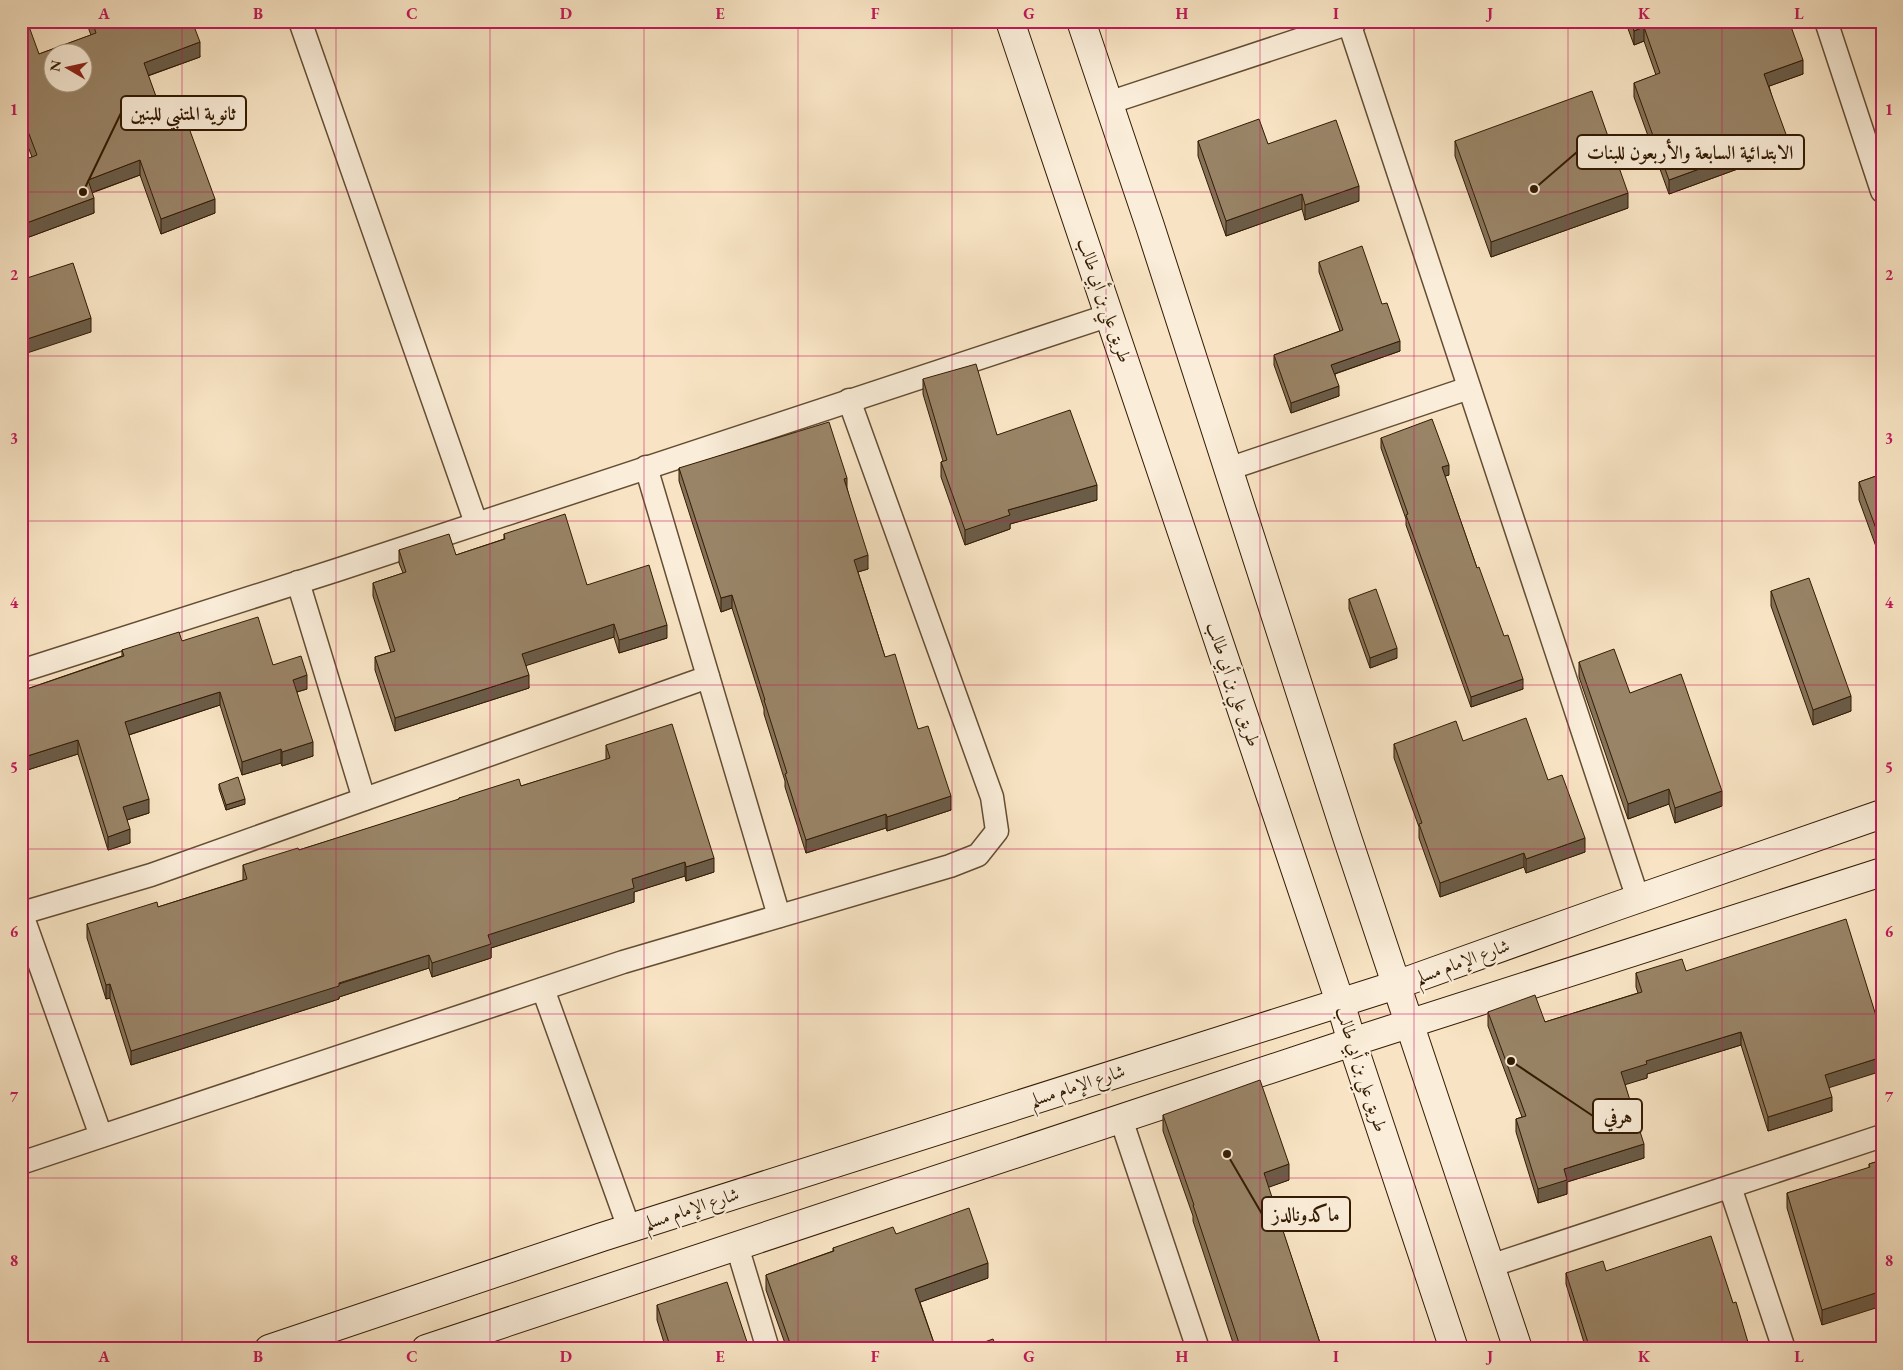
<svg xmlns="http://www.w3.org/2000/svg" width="1903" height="1370" viewBox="0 0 1903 1370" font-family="'EB Garamond',Amiri,serif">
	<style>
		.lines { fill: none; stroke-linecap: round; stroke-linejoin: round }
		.minor-casing { stroke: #644d33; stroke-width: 25 }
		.secondary-casing { stroke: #331b03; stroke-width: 30 }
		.minor { stroke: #faedd9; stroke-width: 22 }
		.secondary { stroke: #faedd9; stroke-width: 28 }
		.wall { fill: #847259; stroke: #331b03 }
		.shaded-wall { fill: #6b5c48; stroke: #331b03 }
		.building { fill: #998467; stroke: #331b03; fill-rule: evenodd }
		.grid { fill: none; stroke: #c2185b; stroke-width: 1; stroke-opacity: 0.55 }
		.labels { text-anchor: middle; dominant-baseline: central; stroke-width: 4.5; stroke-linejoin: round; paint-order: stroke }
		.street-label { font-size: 18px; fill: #331b03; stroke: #faedd9 }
		.leader { fill: none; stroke: #331b03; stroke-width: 2 }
		.callout-dot { fill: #331b03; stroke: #faedd9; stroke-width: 2 }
		.callout { fill: #faedd9; stroke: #331b03; stroke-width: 2 }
		.callout-label { font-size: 19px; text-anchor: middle; font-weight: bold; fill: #331b03 }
		.neatline { fill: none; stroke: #c2185b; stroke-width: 2 }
		.grid-label { font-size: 16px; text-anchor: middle; font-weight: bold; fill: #c2185b }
	</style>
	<rect width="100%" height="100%" fill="#f8e4c4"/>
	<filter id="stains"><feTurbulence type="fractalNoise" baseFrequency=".004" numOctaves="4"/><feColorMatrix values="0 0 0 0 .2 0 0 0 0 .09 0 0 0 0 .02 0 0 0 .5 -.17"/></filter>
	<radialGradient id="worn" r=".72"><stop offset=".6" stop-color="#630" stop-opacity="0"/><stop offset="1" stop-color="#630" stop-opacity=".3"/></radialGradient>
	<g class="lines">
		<defs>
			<g id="minor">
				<polyline points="300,21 476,523"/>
				<polyline points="1826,21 1882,191"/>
				<polyline points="1349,23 1638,899"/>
				<polyline points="1108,103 1356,21"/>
				<polyline points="646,467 779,916"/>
				<polyline points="1228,469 1469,388"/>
				<polyline points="298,582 364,799"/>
				<polyline points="21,671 337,570 1110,315"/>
				<polyline points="21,912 101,1136"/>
				<polyline points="22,913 151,875 708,677"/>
				<polyline points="543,989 629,1228"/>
				<polyline points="1121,1119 1198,1349"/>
				<polyline points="21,1163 623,962 950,866 978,855 997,831 992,797 849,400"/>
				<polyline points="1730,1187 1784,1349"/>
				<polyline points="737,1246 768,1349"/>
				<polyline points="1490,1266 1882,1136"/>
			</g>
			<g id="secondary">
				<polyline points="1010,21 1340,1002 1352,1042 1454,1349"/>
				<polyline points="1081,21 1150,226 1347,837 1518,1349"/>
				<polyline points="269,1349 602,1237 1396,985 1614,907 1882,814"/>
				<polyline points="426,1349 1352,1042 1882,872"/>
			</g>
		</defs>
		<use href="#minor" class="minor-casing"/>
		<use href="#secondary" class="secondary-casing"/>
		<use href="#minor" class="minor"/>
		<use href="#secondary" class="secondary"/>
	</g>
	<g class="wall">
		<polygon points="21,21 39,54 91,35 89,30 89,21 192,21 200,57 148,76 163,116 215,213 161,234 140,175 92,193 94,213 21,240 21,161 32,157 21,128"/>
		<polygon points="1627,21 1789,21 1803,74 1769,86 1787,151 1669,194 1634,97 1634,83 1656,75 1644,41 1634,45 1627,26"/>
		<polygon points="1198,141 1268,144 1359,201 1305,220 1302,209 1226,236 1198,156"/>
		<polygon points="1455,141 1628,208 1491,257 1455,156"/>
		<polygon points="1319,262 1382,304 1400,351 1335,374 1339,396 1291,413 1274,365 1274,355 1340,331 1319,272"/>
		<polygon points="923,379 997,435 1097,500 1010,524 1010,529 965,545 941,477 941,462 943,461 923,394"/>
		<polygon points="1381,438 1449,475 1445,476 1477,568 1523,689 1471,707 1406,525 1406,519 1381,448"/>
		<polygon points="679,468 847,488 868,569 858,572 885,657 918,729 951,810 887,831 886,828 806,853 785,787 785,781 764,714 764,709 732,608 721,612 679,481"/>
		<polygon points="1882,474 1882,563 1859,500 1859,482"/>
		<polygon points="504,534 587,585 667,638 619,653 614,637 526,665 529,688 395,731 375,670 375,657 391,652 373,596 373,583 403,573 399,563 399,550 456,555 504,539"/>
		<polygon points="1771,591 1851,711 1813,725 1771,606"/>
		<polygon points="1349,599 1397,658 1370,668 1349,609"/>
		<polygon points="182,641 273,665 307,689 297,692 313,756 282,766 281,763 242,775 220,705 129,735 149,813 127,820 130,843 108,850 78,754 21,772 21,691 122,656 122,650"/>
		<polygon points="1579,662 1630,693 1722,806 1675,823 1669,804 1628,819 1579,677"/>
		<polygon points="1463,741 1548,780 1585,852 1526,873 1524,867 1440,897 1419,838 1419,827 1394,758 1394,744"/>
		<polygon points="606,745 714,872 686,881 685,876 634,892 634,902 491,948 491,958 432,977 429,968 339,997 339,999 131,1065 110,998 106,999 87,938 87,924 158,907 243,880 243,865 299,850 459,800 459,798 521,786 606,760"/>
		<polygon points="219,784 245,804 226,810 219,789"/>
		<polygon points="1686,971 1829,1087 1832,1111 1768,1131 1741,1045 1647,1074 1647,1078 1625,1084 1644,1158 1567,1182 1567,1194 1538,1203 1516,1132 1516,1119 1522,1117 1488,1026 1488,1012 1545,1022 1638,993 1636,987 1636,973"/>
		<polygon points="1163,1115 1289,1180 1268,1187 1322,1349 1235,1349 1193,1221 1193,1216 1163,1131"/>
		<polygon points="1882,1160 1822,1325 1787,1208 1787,1193 1869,1168 1869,1164"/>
		<polygon points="896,1234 988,1278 920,1302 936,1349 787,1349 766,1290 766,1275 833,1251 833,1248"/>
		<polygon points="1606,1271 1733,1303 1750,1349 1586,1349 1566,1284 1566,1273"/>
		<polygon points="657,1305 747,1349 666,1349 657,1320"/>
	</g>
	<g class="shaded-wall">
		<polygon points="1644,27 1644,41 1634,45 1634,31"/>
		<polygon points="200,42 200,57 144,77 144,63"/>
		<polygon points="1803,60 1803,74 1764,88 1764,74"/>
		<polygon points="1787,137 1787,151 1669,194 1669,180"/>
		<polygon points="140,160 140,175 88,194 88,180"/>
		<polygon points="1359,186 1359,201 1305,220 1305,205"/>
		<polygon points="1628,193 1628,208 1491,257 1491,242"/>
		<polygon points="1302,194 1302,209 1226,236 1226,221"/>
		<polygon points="94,198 94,213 21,240 21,225"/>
		<polygon points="215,199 215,213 161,234 161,219"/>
		<polygon points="91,318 91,332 21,355 21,341"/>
		<polygon points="1400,341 1400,351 1331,375 1331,365"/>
		<polygon points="1339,386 1339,396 1291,413 1291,403"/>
		<polygon points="1449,465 1449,475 1442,477 1442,467"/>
		<polygon points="847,478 847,492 844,479"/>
		<polygon points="1097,485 1097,500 1010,524 1010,529 965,545 965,530 1008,510"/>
		<polygon points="868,555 868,569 854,573 854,560"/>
		<polygon points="732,595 732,608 721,612 721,598"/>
		<polygon points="614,624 614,637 522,667 522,654"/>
		<polygon points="667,625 667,638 619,653 619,640"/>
		<polygon points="1397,648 1397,658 1370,668 1370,658"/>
		<polygon points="307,675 307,689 293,693 293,680"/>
		<polygon points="529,675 529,688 395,731 395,718"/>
		<polygon points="1523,679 1523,689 1471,707 1471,697"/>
		<polygon points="220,692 220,705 125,736 125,722"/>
		<polygon points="1851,696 1851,711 1813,725 1813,710"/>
		<polygon points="78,740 78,754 21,772 21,758"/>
		<polygon points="313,742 313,756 282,766 282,752"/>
		<polygon points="281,749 281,763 242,775 242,762"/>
		<polygon points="1669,789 1669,804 1628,819 1628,804"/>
		<polygon points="1722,791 1722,806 1675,823 1675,808"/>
		<polygon points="951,796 951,810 887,831 887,817"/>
		<polygon points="149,799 149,813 123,821 123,807"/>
		<polygon points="245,799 245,804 226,810 226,805"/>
		<polygon points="886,814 886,828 806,853 806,840"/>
		<polygon points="130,829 130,843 108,850 108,837"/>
		<polygon points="1585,838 1585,852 1526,873 1526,859"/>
		<polygon points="1524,853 1524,867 1440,897 1440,883"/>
		<polygon points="714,858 714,872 686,881 686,867"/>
		<polygon points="685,862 685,876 634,892 634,902 491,948 491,958 432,977 432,963 488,935 632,879"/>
		<polygon points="429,955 429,968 339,997 339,999 131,1065 131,1051"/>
		<polygon points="110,984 110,998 106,999 106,985"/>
		<polygon points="1741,1032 1741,1045 1647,1074 1647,1078 1621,1086 1621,1072 1646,1061"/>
		<polygon points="1882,1057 1882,1071 1825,1089 1825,1075"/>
		<polygon points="1832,1097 1832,1111 1768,1131 1768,1117"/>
		<polygon points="1644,1144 1644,1158 1567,1182 1567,1194 1538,1203 1538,1189 1564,1169"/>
		<polygon points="1289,1164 1289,1180 1264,1189 1264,1173"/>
		<polygon points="988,1263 988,1278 915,1304 915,1289"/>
		<polygon points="1882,1291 1882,1306 1822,1325 1822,1310"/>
		<polygon points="747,1342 747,1349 727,1349"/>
	</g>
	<g class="building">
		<path d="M21,21H27L39,54L96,33L92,21H192L200,42L144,63L163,116L182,109L215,199L161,219L140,160L88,180L94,198L21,225V161L37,155L21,113ZM52,52H82V82H52Z"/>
		<polygon points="1631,21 1789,21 1803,60 1764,74 1787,137 1669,180 1634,83 1660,73 1644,27 1634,31"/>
		<polygon points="1592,91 1628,193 1491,242 1455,141"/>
		<polygon points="1259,119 1268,144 1336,120 1359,186 1305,205 1302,194 1226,221 1198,141"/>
		<polygon points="1362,246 1382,304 1387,303 1400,341 1331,365 1339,386 1291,403 1274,355 1343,330 1319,262"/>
		<polygon points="73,263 91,318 21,341 21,280"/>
		<polygon points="976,364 997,435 1070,410 1097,485 1008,510 1010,515 965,530 941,462 947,460 923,379"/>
		<polygon points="1432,419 1449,465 1442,467 1477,568 1479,567 1504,636 1508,635 1523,679 1471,697 1406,515 1408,514 1381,438"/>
		<polygon points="829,422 847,478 844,479 868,555 854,560 885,657 895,654 918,729 928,726 951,796 887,817 886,814 806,840 785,774 787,773 764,700 765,700 732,595 721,598 679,468"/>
		<polygon points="1882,474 1882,545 1859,482"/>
		<polygon points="565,514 587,585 649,565 667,625 619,640 614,624 522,654 529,675 395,718 375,657 395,651 373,583 406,572 399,550 449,534 456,555 505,539 504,534"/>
		<polygon points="1809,578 1851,696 1813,710 1771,591"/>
		<polygon points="1376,589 1397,648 1370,658 1349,599"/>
		<polygon points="258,617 273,665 301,656 307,675 293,680 313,742 282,752 281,749 242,762 220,692 125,722 149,799 123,807 130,829 108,837 78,740 21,758 21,691 124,656 122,650 179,632 182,641"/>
		<polygon points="1614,649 1630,693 1681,674 1722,791 1675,808 1669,789 1628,804 1579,662"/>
		<polygon points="1526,718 1548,780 1562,775 1585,838 1526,859 1524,853 1440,883 1419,824 1422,823 1394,744 1456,721 1463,741"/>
		<polygon points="672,724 714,858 686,867 685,862 632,879 634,888 488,935 491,944 432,963 429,955 339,983 339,986 131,1051 110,984 106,985 87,924 157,902 158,907 247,879 243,865 298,848 299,850 459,799 459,798 519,779 521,786 610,758 606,745"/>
		<polygon points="238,777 245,799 226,805 219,784"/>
		<polygon points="1846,919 1882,1035 1882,1057 1825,1075 1832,1097 1768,1117 1741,1032 1646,1061 1647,1064 1621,1072 1644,1144 1564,1169 1567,1180 1538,1189 1516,1119 1526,1116 1488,1012 1535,995 1545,1022 1642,992 1636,973 1682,959 1686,971"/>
		<polygon points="1260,1080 1289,1164 1264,1173 1322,1349 1241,1349 1193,1205 1194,1205 1163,1115"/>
		<polygon points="1882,1160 1882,1291 1822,1310 1787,1193 1870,1167 1869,1164"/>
		<polygon points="969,1208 988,1263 915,1289 936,1349 792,1349 766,1275 834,1251 833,1248 893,1227 896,1234"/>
		<polygon points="1711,1236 1733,1303 1736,1302 1750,1349 1590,1349 1566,1273 1603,1261 1606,1271"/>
		<polygon points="727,1282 747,1342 727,1349 671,1349 657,1305"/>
		<polygon points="993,1339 997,1349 965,1349"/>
	</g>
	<path class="grid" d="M182,21V1349M336,21V1349M490,21V1349M644,21V1349M798,21V1349M952,21V1349M1106,21V1349M1260,21V1349M1414,21V1349M1568,21V1349M1722,21V1349M21,192H1882M21,356H1882M21,521H1882M21,685H1882M21,849H1882M21,1014H1882M21,1178H1882"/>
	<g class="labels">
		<g class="street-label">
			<text transform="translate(1105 300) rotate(71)">طريق علي بن أبي طالب</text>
			<text transform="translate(1234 684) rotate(71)">طريق علي بن أبي طالب</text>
			<text transform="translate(1462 961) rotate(-20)">شارع الإمام مسلم</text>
			<text transform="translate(1362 1069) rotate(72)">طريق علي بن أبي طالب</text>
			<text transform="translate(1077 1085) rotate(-18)">شارع الإمام مسلم</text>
			<text transform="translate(691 1208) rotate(-18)">شارع الإمام مسلم</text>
		</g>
	</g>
	<path class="leader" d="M83 192L121 113M1534 189L1577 152M1511 1061L1593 1116M1227 1154L1262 1214"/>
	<g class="callout-dot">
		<circle cx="83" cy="192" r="5"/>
		<circle cx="1534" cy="189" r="5"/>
		<circle cx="1511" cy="1061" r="5"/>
		<circle cx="1227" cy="1154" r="5"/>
	</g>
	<g class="callout">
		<rect x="121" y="96" width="125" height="34" rx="5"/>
		<rect x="1577" y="135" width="227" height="34" rx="5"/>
		<rect x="1593" y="1099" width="49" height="34" rx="5"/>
		<rect x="1262" y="1197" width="88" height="34" rx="5"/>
	</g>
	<g class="callout-label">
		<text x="183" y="120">ثانوية المتنبي للبنين</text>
		<text x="1690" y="159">الابتدائية السابعة والأربعون للبنات</text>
		<text x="1618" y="1123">هرفي</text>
		<text x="1306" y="1221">ماكدونالدز</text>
	</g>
	<rect width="1903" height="1370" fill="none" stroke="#f8e4c4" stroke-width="55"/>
	<g transform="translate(68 68) rotate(279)"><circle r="24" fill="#faedd9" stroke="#aa9983"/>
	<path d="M0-4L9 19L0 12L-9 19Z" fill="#8f2418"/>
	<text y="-8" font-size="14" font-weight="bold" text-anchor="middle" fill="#331b03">N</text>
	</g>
	<rect x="28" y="28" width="1848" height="1314" class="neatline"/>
	<g class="grid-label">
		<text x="104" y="19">A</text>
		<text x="258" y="19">B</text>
		<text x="412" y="19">C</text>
		<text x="566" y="19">D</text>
		<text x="720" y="19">E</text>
		<text x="875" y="19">F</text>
		<text x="1029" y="19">G</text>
		<text x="1182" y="19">H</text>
		<text x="1336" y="19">I</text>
		<text x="1490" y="19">J</text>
		<text x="1644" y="19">K</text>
		<text x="1799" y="19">L</text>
		<text x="14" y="115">1</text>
		<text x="1889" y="115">1</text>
		<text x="14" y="280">2</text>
		<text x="1889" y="280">2</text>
		<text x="14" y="444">3</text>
		<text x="1889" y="444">3</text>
		<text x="14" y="608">4</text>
		<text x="1889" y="608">4</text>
		<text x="14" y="773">5</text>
		<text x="1889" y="773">5</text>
		<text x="14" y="937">6</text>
		<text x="1889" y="937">6</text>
		<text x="14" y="1102">7</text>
		<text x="1889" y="1102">7</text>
		<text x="14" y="1266">8</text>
		<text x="1889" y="1266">8</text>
		<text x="104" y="1362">A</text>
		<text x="258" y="1362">B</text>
		<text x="412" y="1362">C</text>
		<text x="566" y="1362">D</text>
		<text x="720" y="1362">E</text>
		<text x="875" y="1362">F</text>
		<text x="1029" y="1362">G</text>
		<text x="1182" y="1362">H</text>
		<text x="1336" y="1362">I</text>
		<text x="1490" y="1362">J</text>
		<text x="1644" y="1362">K</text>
		<text x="1799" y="1362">L</text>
	</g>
	<rect width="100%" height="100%" filter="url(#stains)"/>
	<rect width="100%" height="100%" fill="url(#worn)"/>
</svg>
